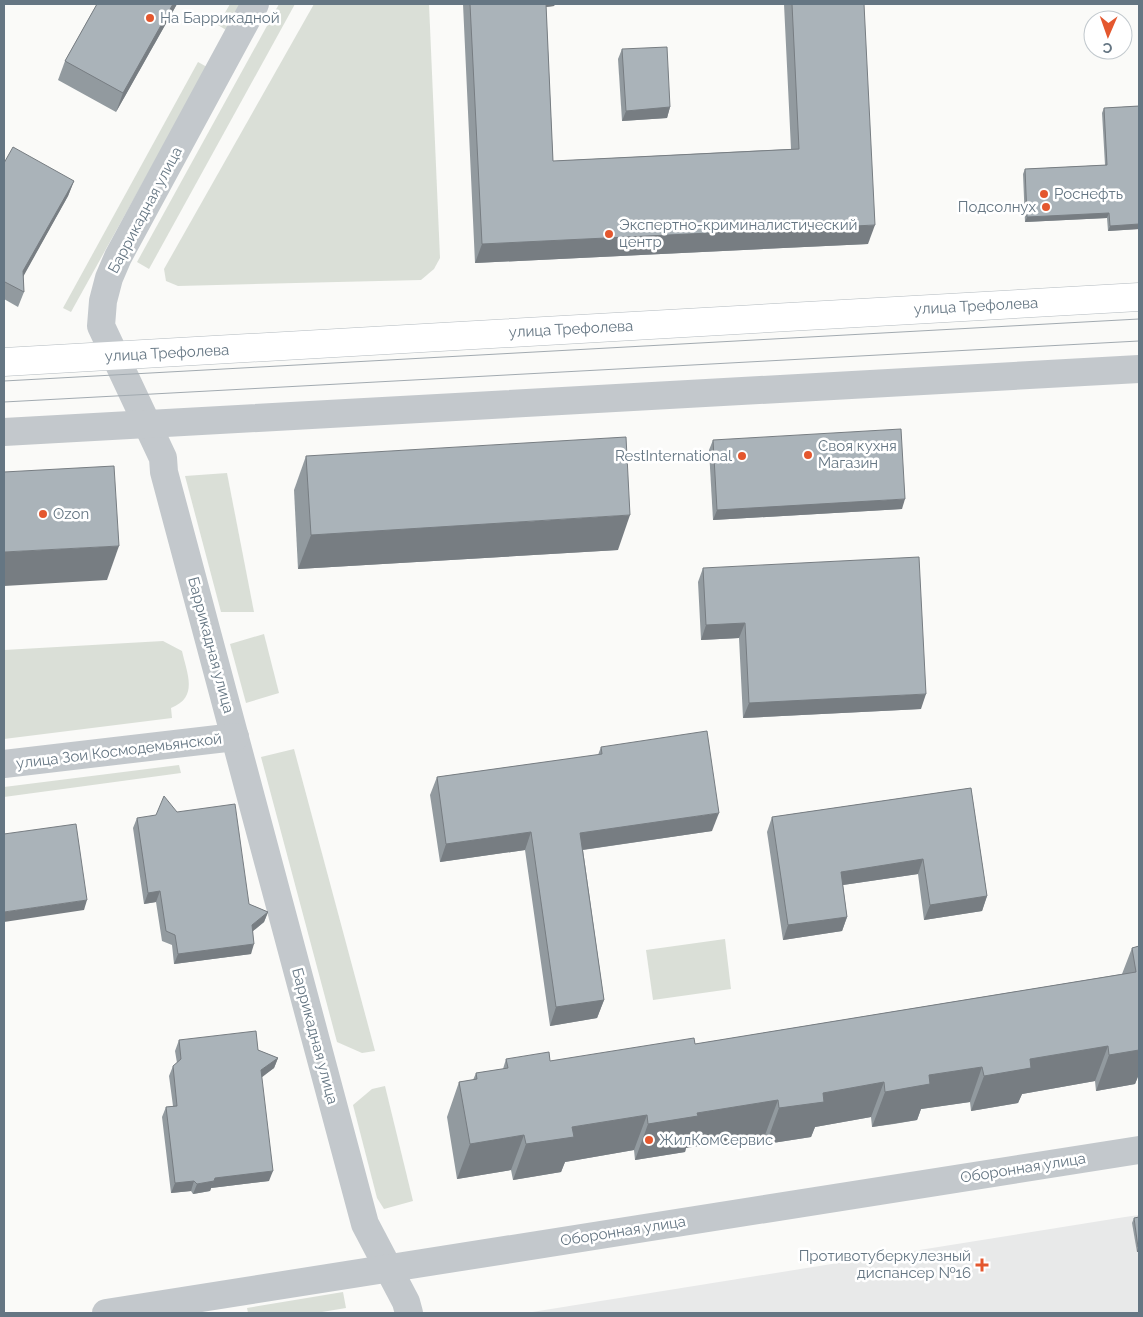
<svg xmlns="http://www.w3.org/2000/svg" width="1143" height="1317" viewBox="0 0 1143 1317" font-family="Raleway,sans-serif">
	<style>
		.built { fill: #e8e9e9 }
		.green { fill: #dadfd7 }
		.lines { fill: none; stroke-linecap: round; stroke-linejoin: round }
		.secondary-casing { stroke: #b3babf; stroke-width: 29 }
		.minor { stroke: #c3c8cc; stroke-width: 28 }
		.tertiary { stroke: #c3c8cc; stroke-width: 28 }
		.secondary { stroke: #fff; stroke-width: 28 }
		.tram { stroke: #a2aab0; stroke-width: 1 }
		.wall { fill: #929a9f }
		.shaded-wall { fill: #777d82 }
		.building { fill: #aab3b9; stroke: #777d82 }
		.poi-dot { fill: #e4572e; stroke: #fff; stroke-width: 2 }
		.labels { text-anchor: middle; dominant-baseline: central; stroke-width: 5; stroke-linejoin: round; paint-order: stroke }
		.poi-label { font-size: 15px; fill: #657683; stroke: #fff; text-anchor: start }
		.street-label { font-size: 15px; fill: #657683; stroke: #fff }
	</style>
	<rect width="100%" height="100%" fill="#fafaf8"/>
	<polygon class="built" points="1139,1215 1139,1313 526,1313 1125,1217"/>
	<g class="green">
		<polygon points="230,4 241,4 226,30 218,25"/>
		<polygon points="279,4 295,4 149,269 137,262"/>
		<polygon points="314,4 429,4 440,258 434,269 421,280 178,286 166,281 164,269"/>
		<polygon points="198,62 207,67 71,312 63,308"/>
		<polygon points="227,473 254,612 221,612 185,476"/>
		<polygon points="264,634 279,693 246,703 230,644"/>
		<path d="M163,641L182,651C187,674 199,697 171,708L172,718L4,739V650Z"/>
		<polygon points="294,749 375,1051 362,1053 337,1042 261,757"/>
		<polygon points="179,765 181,773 4,797 4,787"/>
		<polygon points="725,939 731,989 653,1000 646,950"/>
		<polygon points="385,1086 413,1201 384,1209 377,1198 353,1105 372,1089"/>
		<polygon points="343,1292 346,1308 316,1313 248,1313 247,1308"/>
	</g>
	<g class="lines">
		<defs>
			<polyline id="secondary" points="4,362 1139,297"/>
		</defs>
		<use href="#secondary" class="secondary-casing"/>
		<g class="minor">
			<polyline points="255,4 118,257 109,278 103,301 101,326 163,458 164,472 365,1224 406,1302 409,1313"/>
			<polyline points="4,764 235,737"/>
			<polyline points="106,1313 1139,1150"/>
		</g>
		<polyline class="tertiary" points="4,432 1139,369"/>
		<use href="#secondary" class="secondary"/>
		<g class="tram">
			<polyline points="4,381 1139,319"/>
			<polyline points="4,402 1139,341"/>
		</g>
	</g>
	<g class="wall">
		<polygon points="97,4 177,4 116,112 58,80 65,61"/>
		<polygon points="463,4 555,4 554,6 546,7 553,161 791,149 784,4 864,4 868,244 475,263"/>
		<polygon points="622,49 670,107 667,118 622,121 618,59"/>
		<polygon points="1139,106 1139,229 1108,231 1107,218 1025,222 1023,174 1025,169 1105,165 1102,113 1104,108"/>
		<polygon points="4,163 74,181 68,196 23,276 24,292 18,307 4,299"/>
		<polygon points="713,440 902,509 713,520 709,450"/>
		<polygon points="306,456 618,550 298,569 294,490"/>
		<polygon points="703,568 921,709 743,718 739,638 701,640 698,582"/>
		<polygon points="601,747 712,831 583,850 604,1000 597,1018 550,1026 525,850 440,862 430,795 437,777 598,755"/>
		<polygon points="971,788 987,896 982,911 924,920 918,874 843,885 847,917 842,931 783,940 767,832 772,817"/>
		<polygon points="137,818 249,904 268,912 264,922 253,931 251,954 174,964 172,945 162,941 156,902 144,904 133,828"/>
		<polygon points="1139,946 1139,1074 1135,1084 1096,1091 1095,1081 1022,1094 1018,1103 971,1111 970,1102 921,1109 917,1120 894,1124 872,1127 871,1117 815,1127 811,1137 766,1144 765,1135 686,1148 685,1152 635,1160 634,1150 565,1162 561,1172 513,1180 511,1170 457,1179 447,1117 459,1082 473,1080 476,1073 503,1069 506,1059 550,1061 695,1044 1122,974 1132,948"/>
		<polygon points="179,1040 258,1050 278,1058 274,1068 261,1077 269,1181 211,1188 210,1191 193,1194 191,1191 171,1193 162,1117 166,1107 173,1106 169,1076 173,1066 177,1063 175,1051"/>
		<polygon points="1134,1218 1139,1252 1137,1252 1132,1223"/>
	</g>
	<g class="shaded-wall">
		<polygon points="173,4 177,4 116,112 123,93"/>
		<polygon points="539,4 555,4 554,6 538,8"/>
		<polygon points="670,107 667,118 622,121 626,111"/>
		<polygon points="74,181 68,196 18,286 23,271"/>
		<polygon points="1109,213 1107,218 1025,222 1027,217"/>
		<polygon points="1139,224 1139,229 1108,231 1110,226"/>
		<polygon points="875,225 868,244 475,263 482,244"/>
		<polygon points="905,499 902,509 713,520 717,510"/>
		<polygon points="630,515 618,550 298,569 311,535"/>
		<polygon points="119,546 107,580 4,586 4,552"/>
		<polygon points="745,623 739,638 701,640 706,625"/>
		<polygon points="926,694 921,709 743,718 749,703"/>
		<polygon points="719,813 712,831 574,851 580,833"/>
		<polygon points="531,832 525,850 440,862 446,844"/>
		<polygon points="923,859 918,874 836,886 841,872"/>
		<polygon points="160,891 156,902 144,904 148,893"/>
		<polygon points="987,896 982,911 924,920 930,905"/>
		<polygon points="87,900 84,910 4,922 4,912"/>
		<polygon points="268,912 264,922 248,935 252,925"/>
		<polygon points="847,917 842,931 783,940 788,925"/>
		<polygon points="254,944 251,954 174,964 178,954"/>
		<polygon points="604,1000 597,1018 550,1026 556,1007"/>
		<polygon points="1108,1046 1095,1081 1022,1094 1018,1103 971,1111 984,1076 1030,1059"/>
		<polygon points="1139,1050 1139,1074 1135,1084 1096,1091 1109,1055"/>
		<polygon points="278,1058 274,1068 257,1081 261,1070"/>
		<polygon points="982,1067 970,1102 921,1109 917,1120 872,1127 885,1092 929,1075"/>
		<polygon points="884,1082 871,1117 815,1127 811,1137 766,1144 779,1108 823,1093"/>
		<polygon points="778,1100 765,1135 686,1148 685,1152 635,1160 648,1124 697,1113"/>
		<polygon points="647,1115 634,1150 565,1162 561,1172 513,1180 526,1144 572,1127"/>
		<polygon points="524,1135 511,1170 457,1179 470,1144"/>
		<polygon points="273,1171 269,1181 211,1188 215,1178"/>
		<polygon points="194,1181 191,1191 171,1193 175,1183"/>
		<polygon points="214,1181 210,1191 193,1194 197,1184"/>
		<polygon points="1138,1247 1139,1247 1139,1252 1137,1252"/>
	</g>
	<g class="building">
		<polygon points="97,4 173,4 123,93 65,61"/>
		<polygon points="470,4 546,4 553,161 799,149 792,4 864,4 875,225 482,244"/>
		<polygon points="667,47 670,107 626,111 622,49"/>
		<polygon points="1139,106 1139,224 1110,226 1109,213 1027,217 1025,169 1107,165 1104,108"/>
		<polygon points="13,147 74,181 23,271 24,292 5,282 4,282 4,163"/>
		<polygon points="901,429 905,499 717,510 713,440"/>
		<polygon points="626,437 630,515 311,535 306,456"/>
		<polygon points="114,466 119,546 4,552 4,472"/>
		<polygon points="919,557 926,694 749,703 745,623 706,625 703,568"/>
		<polygon points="707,731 719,813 580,833 604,1000 556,1007 531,832 446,844 437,777 602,754 601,747"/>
		<polygon points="971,788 987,896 930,905 923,859 841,872 847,917 788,925 772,817"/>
		<polygon points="164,796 177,812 235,804 249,904 268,912 252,925 254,944 178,954 175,935 166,931 160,891 148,893 137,818 156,815"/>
		<polygon points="76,824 87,900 4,912 4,834"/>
		<polygon points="1139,946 1139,1050 1109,1055 1108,1046 1030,1059 1031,1068 984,1076 982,1067 929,1075 930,1084 907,1088 885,1092 884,1082 823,1093 824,1102 779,1108 778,1100 697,1113 698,1116 648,1124 647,1115 572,1127 574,1137 526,1144 524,1135 470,1144 459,1082 477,1079 476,1073 508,1068 506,1059 549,1052 550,1061 694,1038 695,1044 1136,972 1132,948"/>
		<polygon points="256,1031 258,1050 278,1058 261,1070 273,1171 215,1178 214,1181 197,1184 194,1181 175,1183 166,1107 177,1106 173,1066 181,1059 179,1040"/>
		<polygon points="1139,1217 1139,1247 1138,1247 1134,1218"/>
	</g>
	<g class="poi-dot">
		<circle cx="150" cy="18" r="5"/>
		<circle cx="1044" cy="194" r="5"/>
		<circle cx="1046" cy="207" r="5"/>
		<circle cx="609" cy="234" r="5"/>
		<circle cx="808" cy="455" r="5"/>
		<circle cx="742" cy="456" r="5"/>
		<circle cx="43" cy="514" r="5"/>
		<circle cx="649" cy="1140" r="5"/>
		<path d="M979.5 1257.5h5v5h5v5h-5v5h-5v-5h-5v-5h5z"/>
	</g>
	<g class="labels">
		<g class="poi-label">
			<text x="160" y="18">На Баррикадной</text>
			<text x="1054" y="194">Роснефть</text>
			<text x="1036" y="207" text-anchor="end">Подсолнух</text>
			<text x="619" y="225">Экспертно-криминалистический<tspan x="619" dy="17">центр</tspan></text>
			<text x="818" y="446">Своя кухня<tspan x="818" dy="17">Магазин</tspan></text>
			<text x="732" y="456" text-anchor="end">RestInternational</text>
			<text x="53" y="514">Ozon</text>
			<text x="659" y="1140">ЖилКомСервис</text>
			<text x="971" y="1256" text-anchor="end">Противотуберкулезный<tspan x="971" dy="17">диспансер №16</tspan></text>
		</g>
		<g class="street-label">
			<text transform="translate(145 210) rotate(-62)">Баррикадная улица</text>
			<text transform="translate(976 306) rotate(-3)">улица Трефолева</text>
			<text transform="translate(571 329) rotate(-3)">улица Трефолева</text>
			<text transform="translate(167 353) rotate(-3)">улица Трефолева</text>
			<text transform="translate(211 645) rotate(75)">Баррикадная улица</text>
			<text transform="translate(119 751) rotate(-7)">улица Зои Космодемьянской</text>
			<text transform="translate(315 1036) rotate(75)">Баррикадная улица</text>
			<text transform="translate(1023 1168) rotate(-9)">Оборонная улица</text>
			<text transform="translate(623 1231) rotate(-9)">Оборонная улица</text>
		</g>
	</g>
	<rect width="1143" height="1317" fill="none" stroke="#657683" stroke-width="10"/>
	<g transform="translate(1108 35) rotate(182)"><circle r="24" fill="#ffffff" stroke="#c1c8cd"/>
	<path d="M0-4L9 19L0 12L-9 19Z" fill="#e4572e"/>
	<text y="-8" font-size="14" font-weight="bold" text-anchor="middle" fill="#657683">С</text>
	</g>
</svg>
